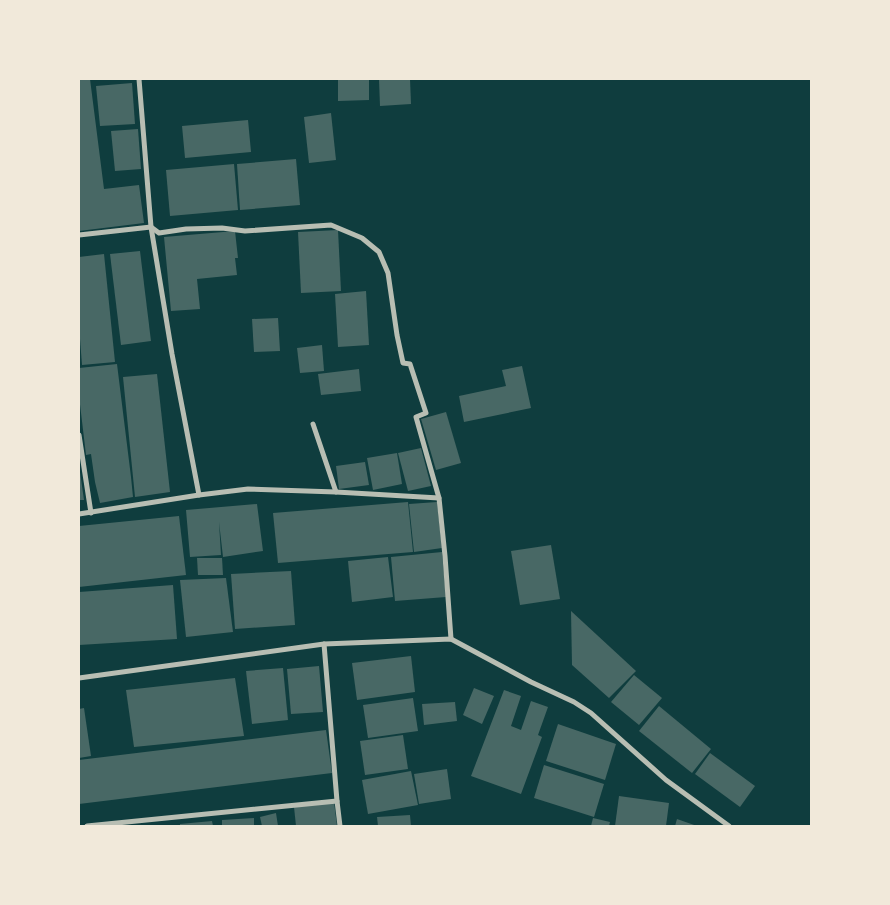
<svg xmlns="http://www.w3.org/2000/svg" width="890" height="905" viewBox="0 0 890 905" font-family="Barlow,sans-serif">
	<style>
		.building { fill: #486865 }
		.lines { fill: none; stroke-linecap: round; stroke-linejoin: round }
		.minor { stroke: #b8beb3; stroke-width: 5 }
	</style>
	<rect width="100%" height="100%" fill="#0f3d3e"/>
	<g class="building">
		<polygon points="79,79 90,79 104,189 139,185 144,223 79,231"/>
		<polygon points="338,79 369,79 369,100 338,101"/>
		<polygon points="379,79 410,79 411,104 380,106"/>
		<polygon points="132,83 135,124 100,126 96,86"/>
		<polygon points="331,113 336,160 309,163 304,117"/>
		<polygon points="248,120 251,152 185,158 182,126"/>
		<polygon points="138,129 141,169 115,171 111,131"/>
		<polygon points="296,159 300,205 240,210 237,164"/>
		<polygon points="234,164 238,210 170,216 166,170"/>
		<polygon points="338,230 341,291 301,293 298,232"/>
		<polygon points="235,231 238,258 235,258 237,275 197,279 200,309 171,311 164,237"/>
		<polygon points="140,251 151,341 121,345 110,254"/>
		<polygon points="104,254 115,362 82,365 79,326 79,257"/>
		<polygon points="366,291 369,345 338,347 335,294"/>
		<polygon points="278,318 280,351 254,352 252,319"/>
		<polygon points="322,345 324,371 300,373 297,348"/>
		<polygon points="117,364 131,477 133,497 100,503 95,482 91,454 86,455 79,396 79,368"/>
		<polygon points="522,366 531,408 464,422 459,396 506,386 502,370"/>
		<polygon points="359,369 361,391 321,395 318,374"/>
		<polygon points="157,374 170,492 135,497 123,377"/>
		<polygon points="446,412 461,463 436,470 421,419"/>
		<polygon points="421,448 431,486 408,491 398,453"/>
		<polygon points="397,453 402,484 373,490 367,458"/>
		<polygon points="365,462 369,485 339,489 336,466"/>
		<polygon points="79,472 80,472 84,500 79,500"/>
		<polygon points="408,502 413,552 278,563 273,513"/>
		<polygon points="437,502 442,548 414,552 409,504"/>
		<polygon points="257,504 263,551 223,557 219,522 221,555 190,557 186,510"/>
		<polygon points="179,516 186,575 79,587 79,526"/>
		<polygon points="551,545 560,599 520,605 511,551"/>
		<polygon points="442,552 446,597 395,601 391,557"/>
		<polygon points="388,557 393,597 352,602 348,561"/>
		<polygon points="197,558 222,558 223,575 198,575"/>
		<polygon points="291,571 295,625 235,629 231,574"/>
		<polygon points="226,578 233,632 186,637 180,580"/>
		<polygon points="173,585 177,639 79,645 79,592"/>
		<polygon points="571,611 636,671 609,698 572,665"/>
		<polygon points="411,656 415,692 357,700 352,663"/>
		<polygon points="319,666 323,712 291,714 287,669"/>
		<polygon points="283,668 288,720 252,724 246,671"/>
		<polygon points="634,675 662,698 639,725 611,702"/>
		<polygon points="235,678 244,736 134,747 126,690"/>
		<polygon points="474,688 494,696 482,724 463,715"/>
		<polygon points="504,690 521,696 511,726 521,730 531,701 548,707 538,735 542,737 521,794 471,776"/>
		<polygon points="413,698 418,731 368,738 363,705"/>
		<polygon points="455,702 457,721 424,725 422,704"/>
		<polygon points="659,706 711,749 692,773 639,731"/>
		<polygon points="84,708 91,756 79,758 79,709"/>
		<polygon points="558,724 616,744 605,780 546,761"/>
		<polygon points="326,730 332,773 79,804 79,760"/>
		<polygon points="403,735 408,769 365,775 360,741"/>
		<polygon points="710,753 755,786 740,807 695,774"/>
		<polygon points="544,765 604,784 594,817 534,798"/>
		<polygon points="447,769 451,799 419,804 414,774"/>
		<polygon points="411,771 418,805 368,814 362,780"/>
		<polygon points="619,796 669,803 666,826 615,826"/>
		<polygon points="334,802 337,826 296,826 294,807"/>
		<polygon points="276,813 278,826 262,826 260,817"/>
		<polygon points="410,815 411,826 378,826 377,817"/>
		<polygon points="254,818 254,826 222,826 222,820"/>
		<polygon points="593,818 610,822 609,826 591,826"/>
		<polygon points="677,819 697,826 675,826"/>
		<polygon points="212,821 213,826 180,826 180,824"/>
	</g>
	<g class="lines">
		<g class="minor">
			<polyline points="79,235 151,227 159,233 186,229 222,228 245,231 331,225 362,238 379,252 388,273 397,335 403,363 410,364 426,413 416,417 439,498 445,556 451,639"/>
			<polyline points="313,424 336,492"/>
			<polyline points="79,435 91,513"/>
			<polyline points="199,495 248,489 336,492 439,498"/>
			<polyline points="79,514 199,495 172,354 151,227 139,79"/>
			<polyline points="79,678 324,644 451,639 531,682 574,702 591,713 666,780 729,826"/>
			<polyline points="337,801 340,826"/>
			<polyline points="87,826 337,801 324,644"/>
		</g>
	</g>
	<rect width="890" height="905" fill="none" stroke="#f1e9da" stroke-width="160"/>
</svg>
